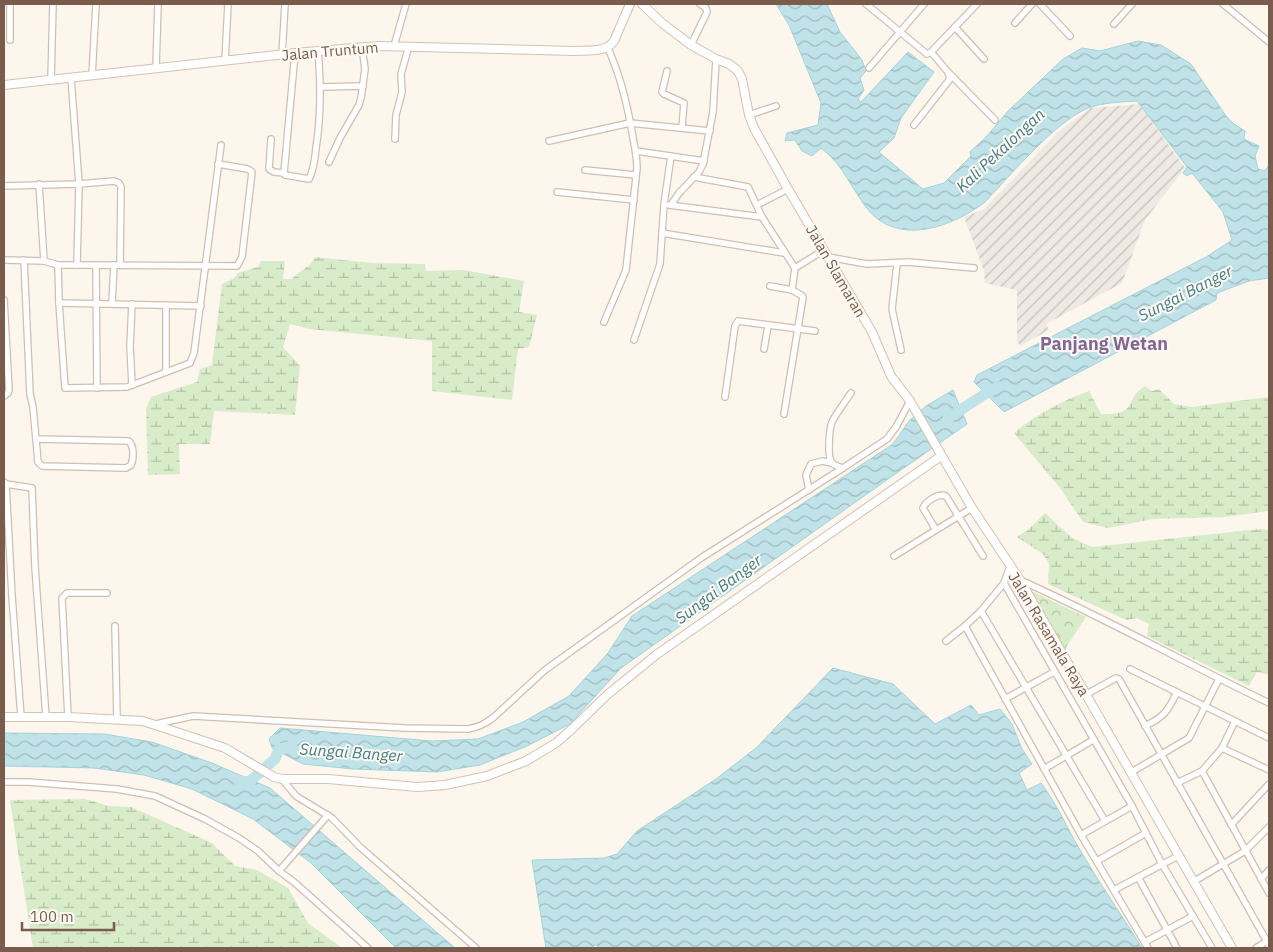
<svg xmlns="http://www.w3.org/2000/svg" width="1273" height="952" viewBox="0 0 1273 952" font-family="'IBM Plex Sans',sans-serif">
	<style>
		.industrial { fill: url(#industrial-furrows) }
		.wetland { fill: url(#wetland-marsh) }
		.park { fill: url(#park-crowns) }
		.water { fill: url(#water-waves); stroke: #a5d3da }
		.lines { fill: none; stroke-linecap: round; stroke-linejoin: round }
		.river { stroke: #bfe3e8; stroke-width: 11 }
		.street-casing { stroke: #d1beb0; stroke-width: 8 }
		.secondary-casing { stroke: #d6c0b0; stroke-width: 10 }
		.street { stroke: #fff; stroke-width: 5.5 }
		.secondary { stroke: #fff; stroke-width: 8 }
		.labels { text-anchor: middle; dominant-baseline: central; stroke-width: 4; stroke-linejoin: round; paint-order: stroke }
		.street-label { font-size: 15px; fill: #7a5c4d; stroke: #fffaf3 }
		.water-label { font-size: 16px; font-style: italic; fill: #437c86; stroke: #fffaf3 }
		.quarter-label { font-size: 18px; font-weight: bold; fill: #846695; stroke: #fffaf3 }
	</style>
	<defs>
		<pattern id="industrial-furrows" width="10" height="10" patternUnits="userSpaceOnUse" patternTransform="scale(1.25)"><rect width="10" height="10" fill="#efe9e4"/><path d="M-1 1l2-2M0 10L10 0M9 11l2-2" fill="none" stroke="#c7c0bb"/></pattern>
		<pattern id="wetland-marsh" width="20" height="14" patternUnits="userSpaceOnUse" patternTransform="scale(1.25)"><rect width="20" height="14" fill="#d8ecc9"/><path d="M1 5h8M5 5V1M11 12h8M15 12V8" fill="none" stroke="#b4c2a5"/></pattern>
		<pattern id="park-crowns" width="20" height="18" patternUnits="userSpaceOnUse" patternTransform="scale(1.25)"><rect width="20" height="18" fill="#d8ecc9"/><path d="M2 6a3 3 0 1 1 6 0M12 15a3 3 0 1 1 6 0" fill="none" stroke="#b4c2a5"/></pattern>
		<pattern id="water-waves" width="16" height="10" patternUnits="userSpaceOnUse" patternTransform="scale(1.25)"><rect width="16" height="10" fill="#bfe3e8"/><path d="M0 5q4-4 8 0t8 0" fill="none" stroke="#a0bbbe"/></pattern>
	</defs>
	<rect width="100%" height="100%" fill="#fdf6ec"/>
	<polygon class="industrial" points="1139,104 1185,168 1145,220 1122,283 1046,324 1049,330 1020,346 1017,341 1017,290 985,283 984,271 964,217 984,209 1059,131 1091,108"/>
	<g class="wetland">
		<path d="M315,257L372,263L425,264L426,271L464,270L524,281L519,312L537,315L529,347L518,349L512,400L432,391V341L309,329L290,324L283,347L300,366L295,415L214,411L210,444H179L180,474L148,475L146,409L151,397L197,382L200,369L212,365L222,284L234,278L238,273L258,267L261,261H285L283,279H292C302,268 308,270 315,257Z"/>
		<path d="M1145,386L1152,391L1159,389L1174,404L1191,407L1269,397V511L1224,517L1153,519L1108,528L1083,522L1060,488L1014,433C1036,414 1062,401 1089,391L1101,414C1140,415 1122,401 1145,386Z"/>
		<polygon points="1045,513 1072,538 1092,547 1260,529 1269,530 1269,645 1267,651 1269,652 1269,675 1257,672 1249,686 1147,636 1149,624 1137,618 1126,620 1048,584 1049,564 1043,554 1017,537 1029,529"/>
		<polygon points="85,799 109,806 131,807 212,843 235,866 257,870 288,888 308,923 342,948 33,948 10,800"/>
	</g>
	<polygon class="park" points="1027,589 1086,617 1063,652"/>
	<g class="water">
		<path d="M776,4H827L840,32L862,60L866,71L860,78L864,90L858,99L861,102L908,52L934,72L901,118L894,138L879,152L923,189L944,183L971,156L970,152L986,137L1009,110L1063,59L1082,48L1100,51L1138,41L1161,45L1191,64L1226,116L1234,124L1245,131L1244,139L1259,146L1255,156L1258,169L1265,171L1269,165V278L1249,281L1217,293L1216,300L1004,412L974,382L977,375L1206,257L1232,240L1223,212L1192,173L1187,176L1183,173L1187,167L1137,101C1124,102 1108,102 1095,106C1062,113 1010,176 985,202C954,226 901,246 870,212C852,191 844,165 821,148L812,156L802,151L795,140L785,141L787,133L818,125L821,103L789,25Z"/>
		<polygon points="953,390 967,424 891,477 621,668 570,724 527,746 480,765 437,772 353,769 303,764 272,748 269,739 280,728 432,741 478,739 523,722 569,696 608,653 632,616 893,444 909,421 926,406"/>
		<path d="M833,668L893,684L935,724L971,705L979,715L1000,709L1012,724L1022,749L1032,764L1019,773L1027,790L1041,783C1057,804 1067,828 1080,850C1099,883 1122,915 1142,948H601L595,945L592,948H546L532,860L604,858L617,854L637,831L716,779L756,748Z"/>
		<polygon points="4,733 104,734 152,742 212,763 270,788 455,948 396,948 311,863 253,819 192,789 144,775 94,768 4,766"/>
	</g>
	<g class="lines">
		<g class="river">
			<polyline points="948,418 985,394 998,387"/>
			<polyline points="239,781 249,782 275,759 279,749 292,747"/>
		</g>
		<defs>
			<g id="street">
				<polyline points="10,4 10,40"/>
				<polyline points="866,4 927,54 931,52 977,4"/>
				<polyline points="1040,4 1070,36"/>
				<polyline points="1223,4 1269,42"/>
				<polyline points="1015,23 1032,4"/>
				<polyline points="1114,24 1132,4"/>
				<polyline points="955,27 984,59"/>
				<polyline points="691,45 707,12 706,8 700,4"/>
				<polyline points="394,46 406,4"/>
				<path d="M295,53L284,173L285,175L309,179C314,170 315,158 316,148C321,116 321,84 318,51"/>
				<polyline points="282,55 285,4"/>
				<polyline points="225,61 228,4"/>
				<polyline points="156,68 158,4"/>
				<polyline points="869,68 924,4"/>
				<polyline points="667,71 662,92 664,94 684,103 682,128"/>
				<polyline points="949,73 995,120"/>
				<polyline points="92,76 96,4"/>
				<polyline points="71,78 79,184 77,265"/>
				<polyline points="51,80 53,4"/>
				<polyline points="321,87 363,86"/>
				<polyline points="749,115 776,106"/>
				<polyline points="914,125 950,79 948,72 931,52"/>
				<polyline points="271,139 269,169 274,172 284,173"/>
				<polyline points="395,139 396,115 402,92 401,74 409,46"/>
				<polyline points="549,141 630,123 710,131"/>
				<polyline points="636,151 704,161"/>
				<polyline points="329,162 340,138 359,105 361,98 365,69 362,47"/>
				<polyline points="585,170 636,175"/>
				<polyline points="694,177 748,187 762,217 795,268 824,250"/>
				<polyline points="39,184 44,261"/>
				<polyline points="4,186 79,184 114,181 119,183 121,187 120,265"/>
				<polyline points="557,192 634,200"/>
				<polyline points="669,205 762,217"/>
				<polyline points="671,205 679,193 699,172 703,164 713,112 716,59"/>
				<polyline points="757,205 788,189"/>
				<polyline points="662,233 784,253"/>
				<polyline points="828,257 867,264 908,262 974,268"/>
				<polyline points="4,260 44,261 58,265 77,265 237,266 242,257 252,172 248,169 218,164"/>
				<path d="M24,260L30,394L33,407L38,462L42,466L126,468L131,465C134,458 134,447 129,441L37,439"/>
				<polyline points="897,264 892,309 901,350"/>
				<polyline points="58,265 59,303 65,388 127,387 190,363 194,353 221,145"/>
				<polyline points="96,265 97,388"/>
				<polyline points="770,286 792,290"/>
				<polyline points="4,300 9,390 8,393 4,396"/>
				<polyline points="59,303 201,306"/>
				<polyline points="112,303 114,265"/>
				<polyline points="132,304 130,346 132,385"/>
				<polyline points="166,305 166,371"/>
				<path d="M604,322L626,270L637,168C637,154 633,140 631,126C625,96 620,76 608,48"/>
				<polyline points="634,340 660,264 664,204 671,156"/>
				<polyline points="764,349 768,326"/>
				<path d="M851,393C845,402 838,411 833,420C829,426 827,458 832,463C835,466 840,467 843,468L887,439L896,427L910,401"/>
				<polyline points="725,397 735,326 738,321 815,331"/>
				<polyline points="784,414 803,297 801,295 792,290 795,268"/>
				<polyline points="4,482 6,484 32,488 35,567 46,717"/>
				<polyline points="6,484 12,596 21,717"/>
				<polyline points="809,490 806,475 811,464 822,461 832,463"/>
				<path d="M972,508L936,530L923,508C926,501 938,493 946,496L983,556"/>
				<polyline points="894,556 936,530"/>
				<polyline points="1010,566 1004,583 1132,806 1162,864 1212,948"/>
				<path d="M1020,580C1105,618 1185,663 1269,703"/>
				<polyline points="1004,583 981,611 965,626 1081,835 1148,948"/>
				<polyline points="981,611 1105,821"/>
				<polyline points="115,626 117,719"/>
				<polyline points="946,641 965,626"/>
				<polyline points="1130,669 1269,738"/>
				<polyline points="1085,695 1116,678 1119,679 1269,945"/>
				<polyline points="1005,699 1054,672"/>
				<polyline points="68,717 62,598 67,593 107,593"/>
				<path d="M156,724L193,716L404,728L468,729C479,727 485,724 494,717L545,670L626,612L701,558L843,468"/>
				<path d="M1145,726C1164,717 1168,711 1177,692"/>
				<polyline points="1222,748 1235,721"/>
				<polyline points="1044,769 1093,740"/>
				<polyline points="1202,771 1269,893"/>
				<polyline points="1130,773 1189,738 1219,679"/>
				<polyline points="282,779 296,796 332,818 360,847 476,948"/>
				<polyline points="4,782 28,782 117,789 155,796 205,819 239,838 258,851 279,871"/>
				<polyline points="1177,783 1202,771 1222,748 1269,770"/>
				<polyline points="328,815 279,871 294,882 368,948"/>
				<polyline points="1231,825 1269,784"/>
				<polyline points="1081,835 1132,806"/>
				<polyline points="1097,861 1146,833"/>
				<polyline points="1138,877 1177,948"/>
				<polyline points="1261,879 1269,870"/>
				<polyline points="1193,882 1245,851 1269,827"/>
				<polyline points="1114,890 1178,856"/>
				<polyline points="1145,942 1193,916"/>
				<polyline points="1256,948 1269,940"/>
			</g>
			<g id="secondary">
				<polyline points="642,4 662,23 691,45 716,59 729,64 738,71 742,79 749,115 754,128 788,189 872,332 891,376 910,401 972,508 1020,580 1232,948"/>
				<path d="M4,85L295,53L378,46L574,51C587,50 606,53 614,41L630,4"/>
				<polyline points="4,717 68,717 143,721 225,748 274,777 282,779 328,779 417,787 432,786 445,785 487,776 526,761 556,743 572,729 607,695 656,655 941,456"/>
			</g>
		</defs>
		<use href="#street" class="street-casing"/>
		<use href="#secondary" class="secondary-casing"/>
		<use href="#street" class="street"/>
		<use href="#secondary" class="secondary"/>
	</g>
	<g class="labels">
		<g class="street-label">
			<text transform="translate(330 51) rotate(-5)">Jalan Truntum</text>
			<text transform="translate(836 271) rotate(60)">Jalan Slamaran</text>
			<text transform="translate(1049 634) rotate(59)">Jalan Rasamala Raya</text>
		</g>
		<g class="water-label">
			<text transform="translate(1000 150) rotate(-43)">Kali Pekalongan</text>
			<text transform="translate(1185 293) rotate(-27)">Sungai Banger</text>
			<text transform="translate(718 589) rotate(-37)">Sungai Banger</text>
			<text transform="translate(351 752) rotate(4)">Sungai Banger</text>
		</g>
		<g class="quarter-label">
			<text x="1104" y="343">Panjang Wetan</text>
		</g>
	</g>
	<rect width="1273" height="952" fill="none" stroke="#7a5c4d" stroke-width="10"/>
	<path d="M22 922v8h92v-8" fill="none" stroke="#7a5c4d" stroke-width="2.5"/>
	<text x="30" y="922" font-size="15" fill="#7a5c4d" stroke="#fffaf3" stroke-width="4" paint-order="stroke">100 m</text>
</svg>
